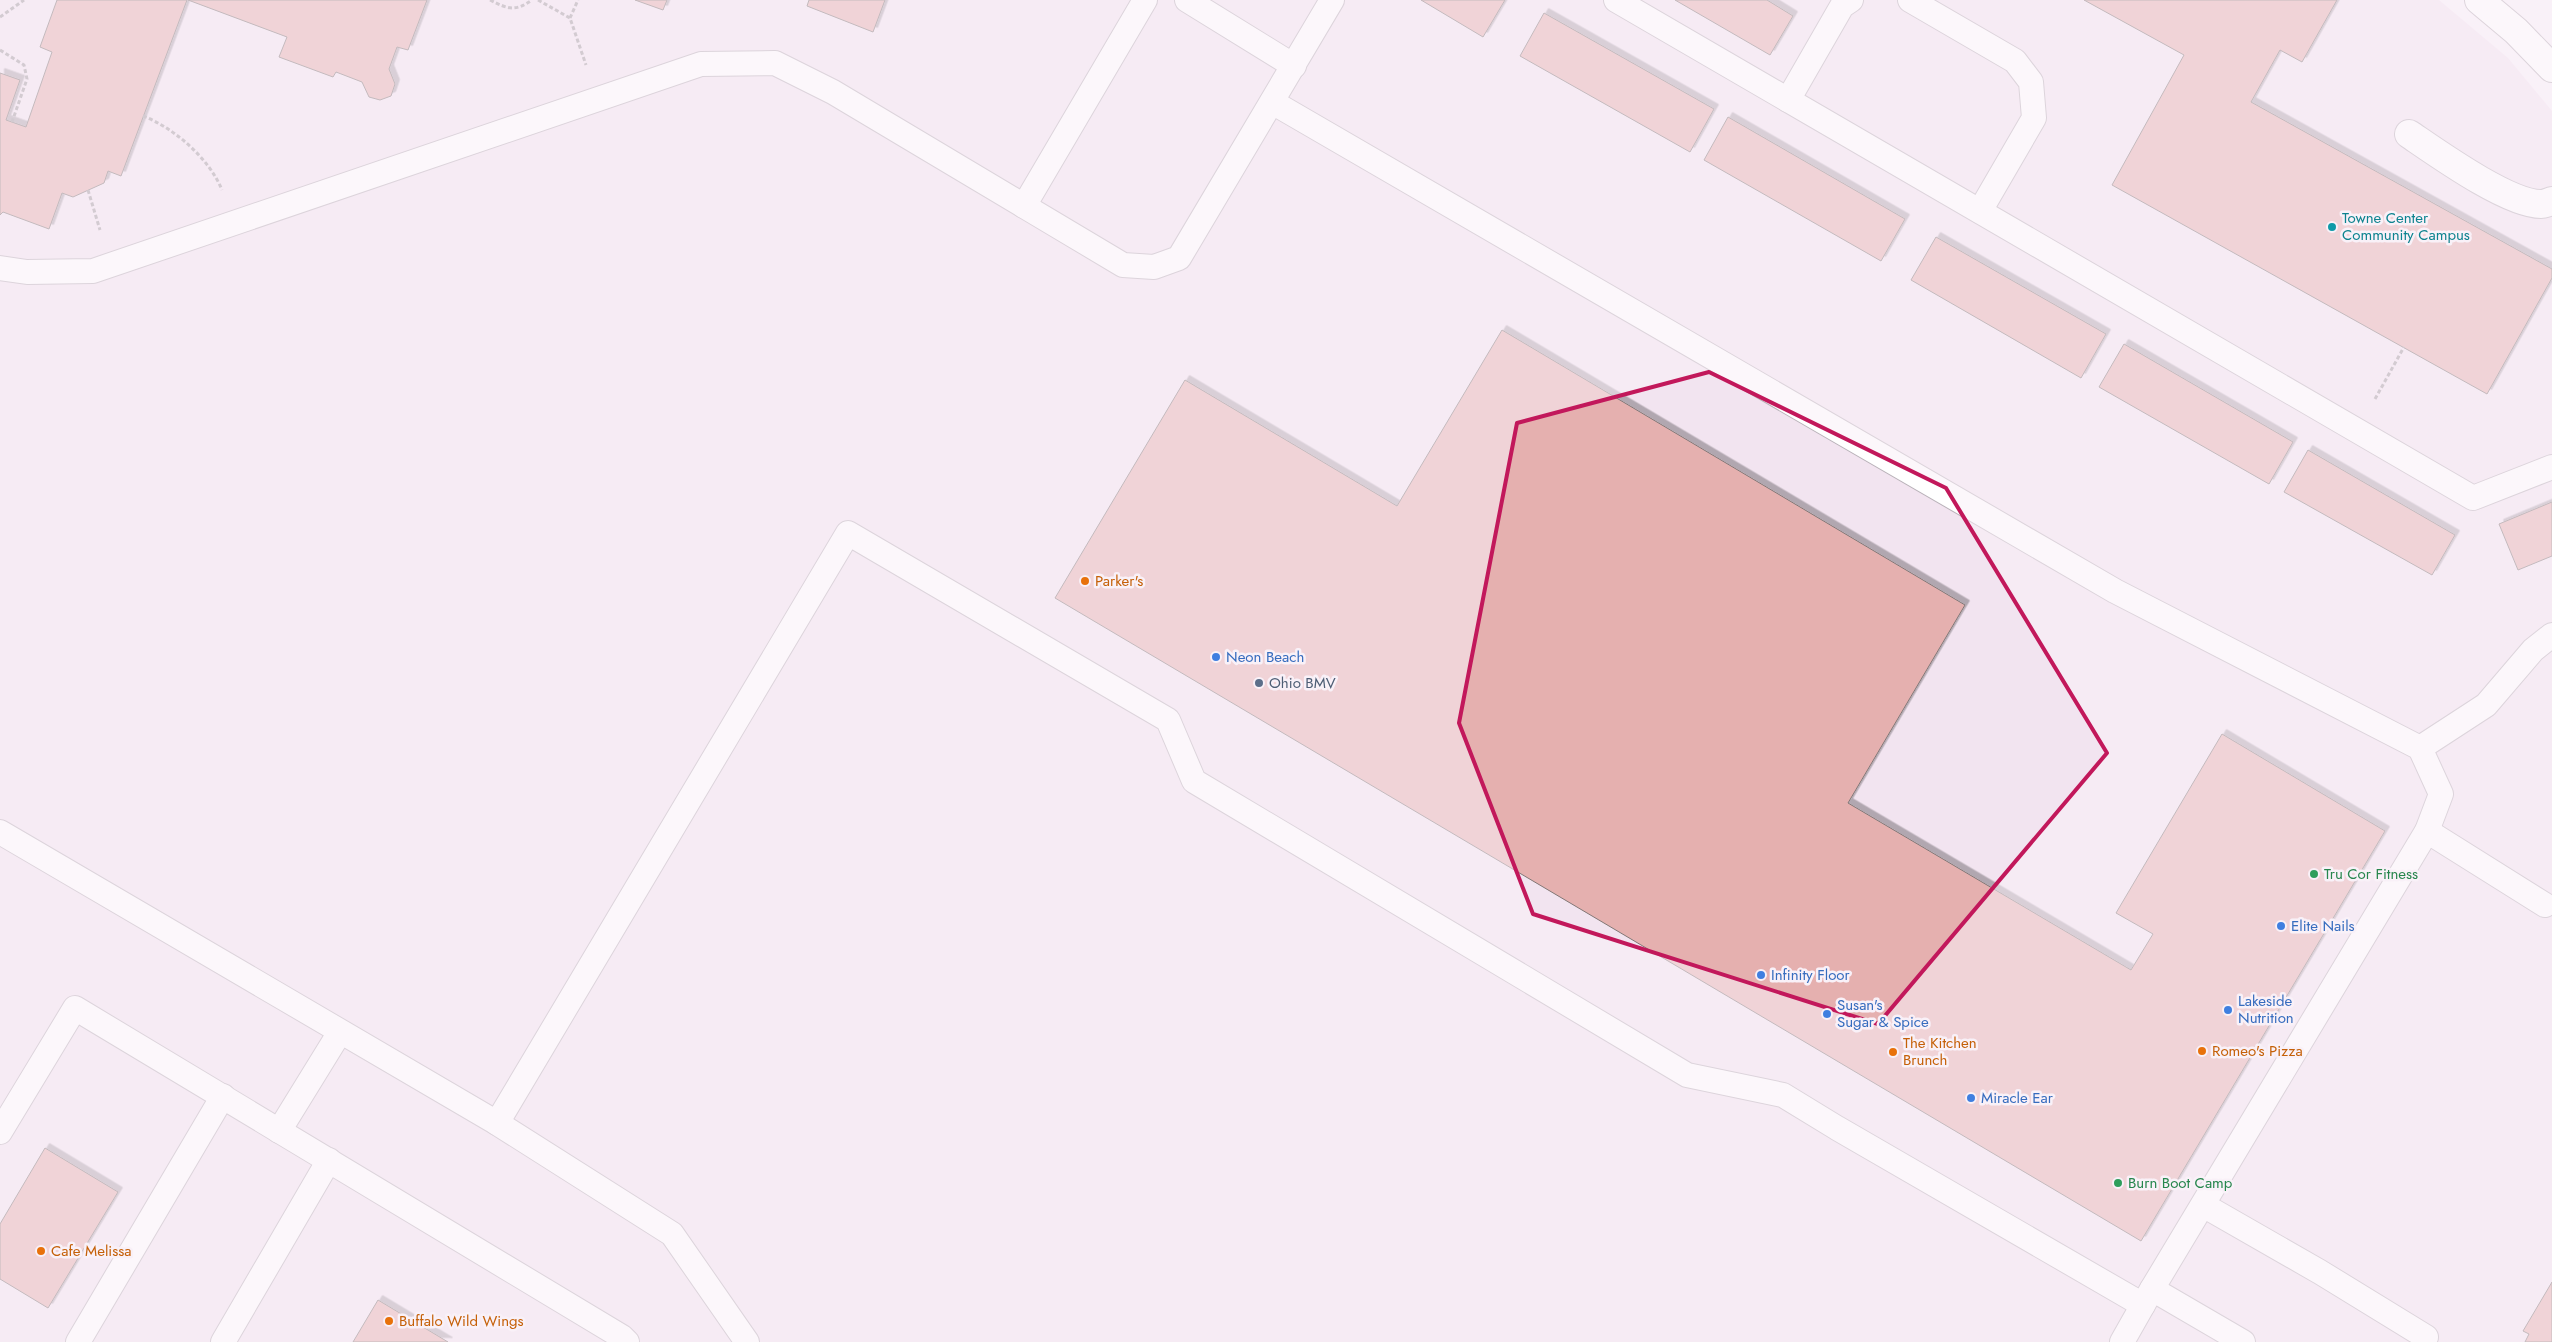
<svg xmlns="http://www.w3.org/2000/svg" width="2552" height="1342" viewBox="0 0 2552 1342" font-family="Jost,sans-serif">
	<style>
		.built { fill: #f2e4f0 }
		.building { fill: #e5b0af; stroke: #827877; filter: url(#shadow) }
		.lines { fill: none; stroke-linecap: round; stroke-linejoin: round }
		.service-casing { stroke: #b9b2b9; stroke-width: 26 }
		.minor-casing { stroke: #b9b2b9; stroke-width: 30 }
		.path { stroke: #a49ea3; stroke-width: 3; stroke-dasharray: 4 2.5; stroke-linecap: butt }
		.service { stroke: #fff; stroke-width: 24 }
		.minor { stroke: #fff; stroke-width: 28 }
		.marked { fill: none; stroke: #c2185b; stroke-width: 4; stroke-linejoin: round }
		.culture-dot { fill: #0f9aa8; stroke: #f9f1f8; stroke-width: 2 }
		.food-dot { fill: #e8710a; stroke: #f9f1f8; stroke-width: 2 }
		.shop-dot { fill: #3f7fe0; stroke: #f9f1f8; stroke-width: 2 }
		.service-dot { fill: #5c6f8a; stroke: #f9f1f8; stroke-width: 2 }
		.leisure-dot { fill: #2e9e5b; stroke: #f9f1f8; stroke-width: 2 }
		.labels { text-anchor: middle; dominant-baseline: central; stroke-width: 5; stroke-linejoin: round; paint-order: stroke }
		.culture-label { font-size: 15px; fill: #0d838f; stroke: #f9f1f8; text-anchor: start }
		.food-label { font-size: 15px; fill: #c56008; stroke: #f9f1f8; text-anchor: start }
		.shop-label { font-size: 15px; fill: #366cbe; stroke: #f9f1f8; text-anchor: start }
		.service-label { font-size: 15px; fill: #4e5e75; stroke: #f9f1f8; text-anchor: start }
		.leisure-label { font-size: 15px; fill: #27864d; stroke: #f9f1f8; text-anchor: start }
	</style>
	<defs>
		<filter id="shadow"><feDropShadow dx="4.5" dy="-4.5" stdDeviation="0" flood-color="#0004"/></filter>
	</defs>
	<rect width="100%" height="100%" fill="#f9f1f8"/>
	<polygon class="built" points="0,0 2439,0 2508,58 2552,111 2552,1342 0,1342"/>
	<g class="building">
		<polygon points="57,0 187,0 121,176 108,171 104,183 73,197 62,193 49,229 3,212 0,215 0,73 20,80 6,120 26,127 52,52 40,47"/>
		<polygon points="188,0 427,0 408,50 397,47 389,69 395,84 391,96 380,100 369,97 362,82 336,72 333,77 279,57 287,37"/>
		<polygon points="635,0 667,0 663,10"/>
		<polygon points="809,0 885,0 873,32 807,6"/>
		<polygon points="1421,0 1505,0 1483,37"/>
		<polygon points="1675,0 1767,0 1793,16 1770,55"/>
		<polygon points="2084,0 2337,0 2302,62 2280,50 2251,102 2552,269 2552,278 2487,394 2112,185 2184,55"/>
		<polygon points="1544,13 1714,109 1690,152 1520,56"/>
		<polygon points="1728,117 1905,219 1881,261 1704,160"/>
		<polygon points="1936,237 2106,334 2081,378 1911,280"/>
		<polygon points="1502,330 1965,605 1848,803 2131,970 2153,934 2116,913 2222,734 2385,831 2141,1241 1055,598 1185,380 1397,506"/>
		<polygon points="2124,344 2293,442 2269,484 2099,387"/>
		<polygon points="2308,450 2455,535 2432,575 2284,492"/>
		<polygon points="2552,502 2552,556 2518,570 2499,524"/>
		<polygon points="45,1148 118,1192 48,1308 0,1279 0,1224"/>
		<polygon points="2552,1282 2552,1342 2525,1342 2529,1334 2523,1331"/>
		<polygon points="378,1300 448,1342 353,1342"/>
	</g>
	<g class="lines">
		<defs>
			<g id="service">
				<polyline points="1187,0 1294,66"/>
				<polyline points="1616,0 2473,498 2552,467"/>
				<polyline points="1910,0 2015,61 2031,82 2034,118 1980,211"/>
				<polyline points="1788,100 1842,6 1851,0"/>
				<polyline points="1272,102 2115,591 2420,748 2441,794 2427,831 2152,1289 2122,1342"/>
				<polyline points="1024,206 1145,0"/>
				<polyline points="0,268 27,272 93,271 701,64 775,63 833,92 1123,265 1154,267 1179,258 1332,0"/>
				<polyline points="2420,748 2486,705 2533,650 2552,635"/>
				<polyline points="2427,831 2545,905"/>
				<polyline points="0,832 497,1123 672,1234 747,1342"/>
				<polyline points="497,1123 848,533 1168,720 1194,781 1687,1075 1783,1095 1837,1128 2143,1305"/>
				<polyline points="279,1131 340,1032"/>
				<polyline points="0,1132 75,1008 622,1337 627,1342"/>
				<polyline points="2203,1205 2320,1272 2426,1337"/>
				<polyline points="2152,1289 2243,1342"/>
				<polyline points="78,1342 223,1096"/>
				<polyline points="223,1342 329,1160"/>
			</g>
			<g id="minor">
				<polyline points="2479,0 2516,31 2552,68"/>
				<path d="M2409,134C2437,153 2508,204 2541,204C2544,204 2549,202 2552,201"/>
			</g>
		</defs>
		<use href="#service" class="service-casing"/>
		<use href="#minor" class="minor-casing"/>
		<g class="path">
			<path d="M490,0C508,9 515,12 532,0"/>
			<polyline points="538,0 570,18 586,65"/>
			<polyline points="0,17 24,0"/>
			<polyline points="570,18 578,0"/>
			<polyline points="0,50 24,65 27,79 12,122"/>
			<path d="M143,116C174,128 209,158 222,190"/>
			<polyline points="88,190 100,230"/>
			<polyline points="2375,399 2404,347"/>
		</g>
		<use href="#service" class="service"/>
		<use href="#minor" class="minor"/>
	</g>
	<path d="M0 0H2552V1342H0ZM1709,372L1946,488L2107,753L1878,1024L1533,914L1459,723L1517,423Z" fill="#f9f1f8" fill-opacity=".55" fill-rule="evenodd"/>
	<path class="marked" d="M1709,372L1946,488L2107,753L1878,1024L1533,914L1459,723L1517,423Z"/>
	<circle class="culture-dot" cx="2332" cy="227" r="5"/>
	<g class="food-dot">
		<circle cx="1085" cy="581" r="5"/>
		<circle cx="2202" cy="1051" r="5"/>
		<circle cx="1893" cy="1052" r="5"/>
		<circle cx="41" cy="1251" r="5"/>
		<circle cx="389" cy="1321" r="5"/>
	</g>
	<g class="shop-dot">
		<circle cx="1216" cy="657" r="5"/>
		<circle cx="2281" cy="926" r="5"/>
		<circle cx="1761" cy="975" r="5"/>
		<circle cx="2228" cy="1010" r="5"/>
		<circle cx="1827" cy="1014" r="5"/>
		<circle cx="1971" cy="1098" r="5"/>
	</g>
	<circle class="service-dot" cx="1259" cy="683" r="5"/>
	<g class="leisure-dot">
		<circle cx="2314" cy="874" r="5"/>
		<circle cx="2118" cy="1183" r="5"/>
	</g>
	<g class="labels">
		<g class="culture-label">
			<text x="2342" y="218">Towne Center<tspan x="2342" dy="17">Community Campus</tspan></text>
		</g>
		<g class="food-label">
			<text x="1095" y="581">Parker's</text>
			<text x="1903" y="1043">The Kitchen<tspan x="1903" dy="17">Brunch</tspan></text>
			<text x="2212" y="1051">Romeo's Pizza</text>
			<text x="51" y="1251">Cafe Melissa</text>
			<text x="399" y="1321">Buffalo Wild Wings</text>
		</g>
		<g class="shop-label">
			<text x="1226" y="657">Neon Beach</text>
			<text x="2291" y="926">Elite Nails</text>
			<text x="1771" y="975">Infinity Floor</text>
			<text x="2238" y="1001">Lakeside<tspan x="2238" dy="17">Nutrition</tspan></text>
			<text x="1837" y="1005">Susan's<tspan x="1837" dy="17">Sugar &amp; Spice</tspan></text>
			<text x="1981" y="1098">Miracle Ear</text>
		</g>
		<g class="service-label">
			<text x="1269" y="683">Ohio BMV</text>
		</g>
		<g class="leisure-label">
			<text x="2324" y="874">Tru Cor Fitness</text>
			<text x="2128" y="1183">Burn Boot Camp</text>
		</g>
	</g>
</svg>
